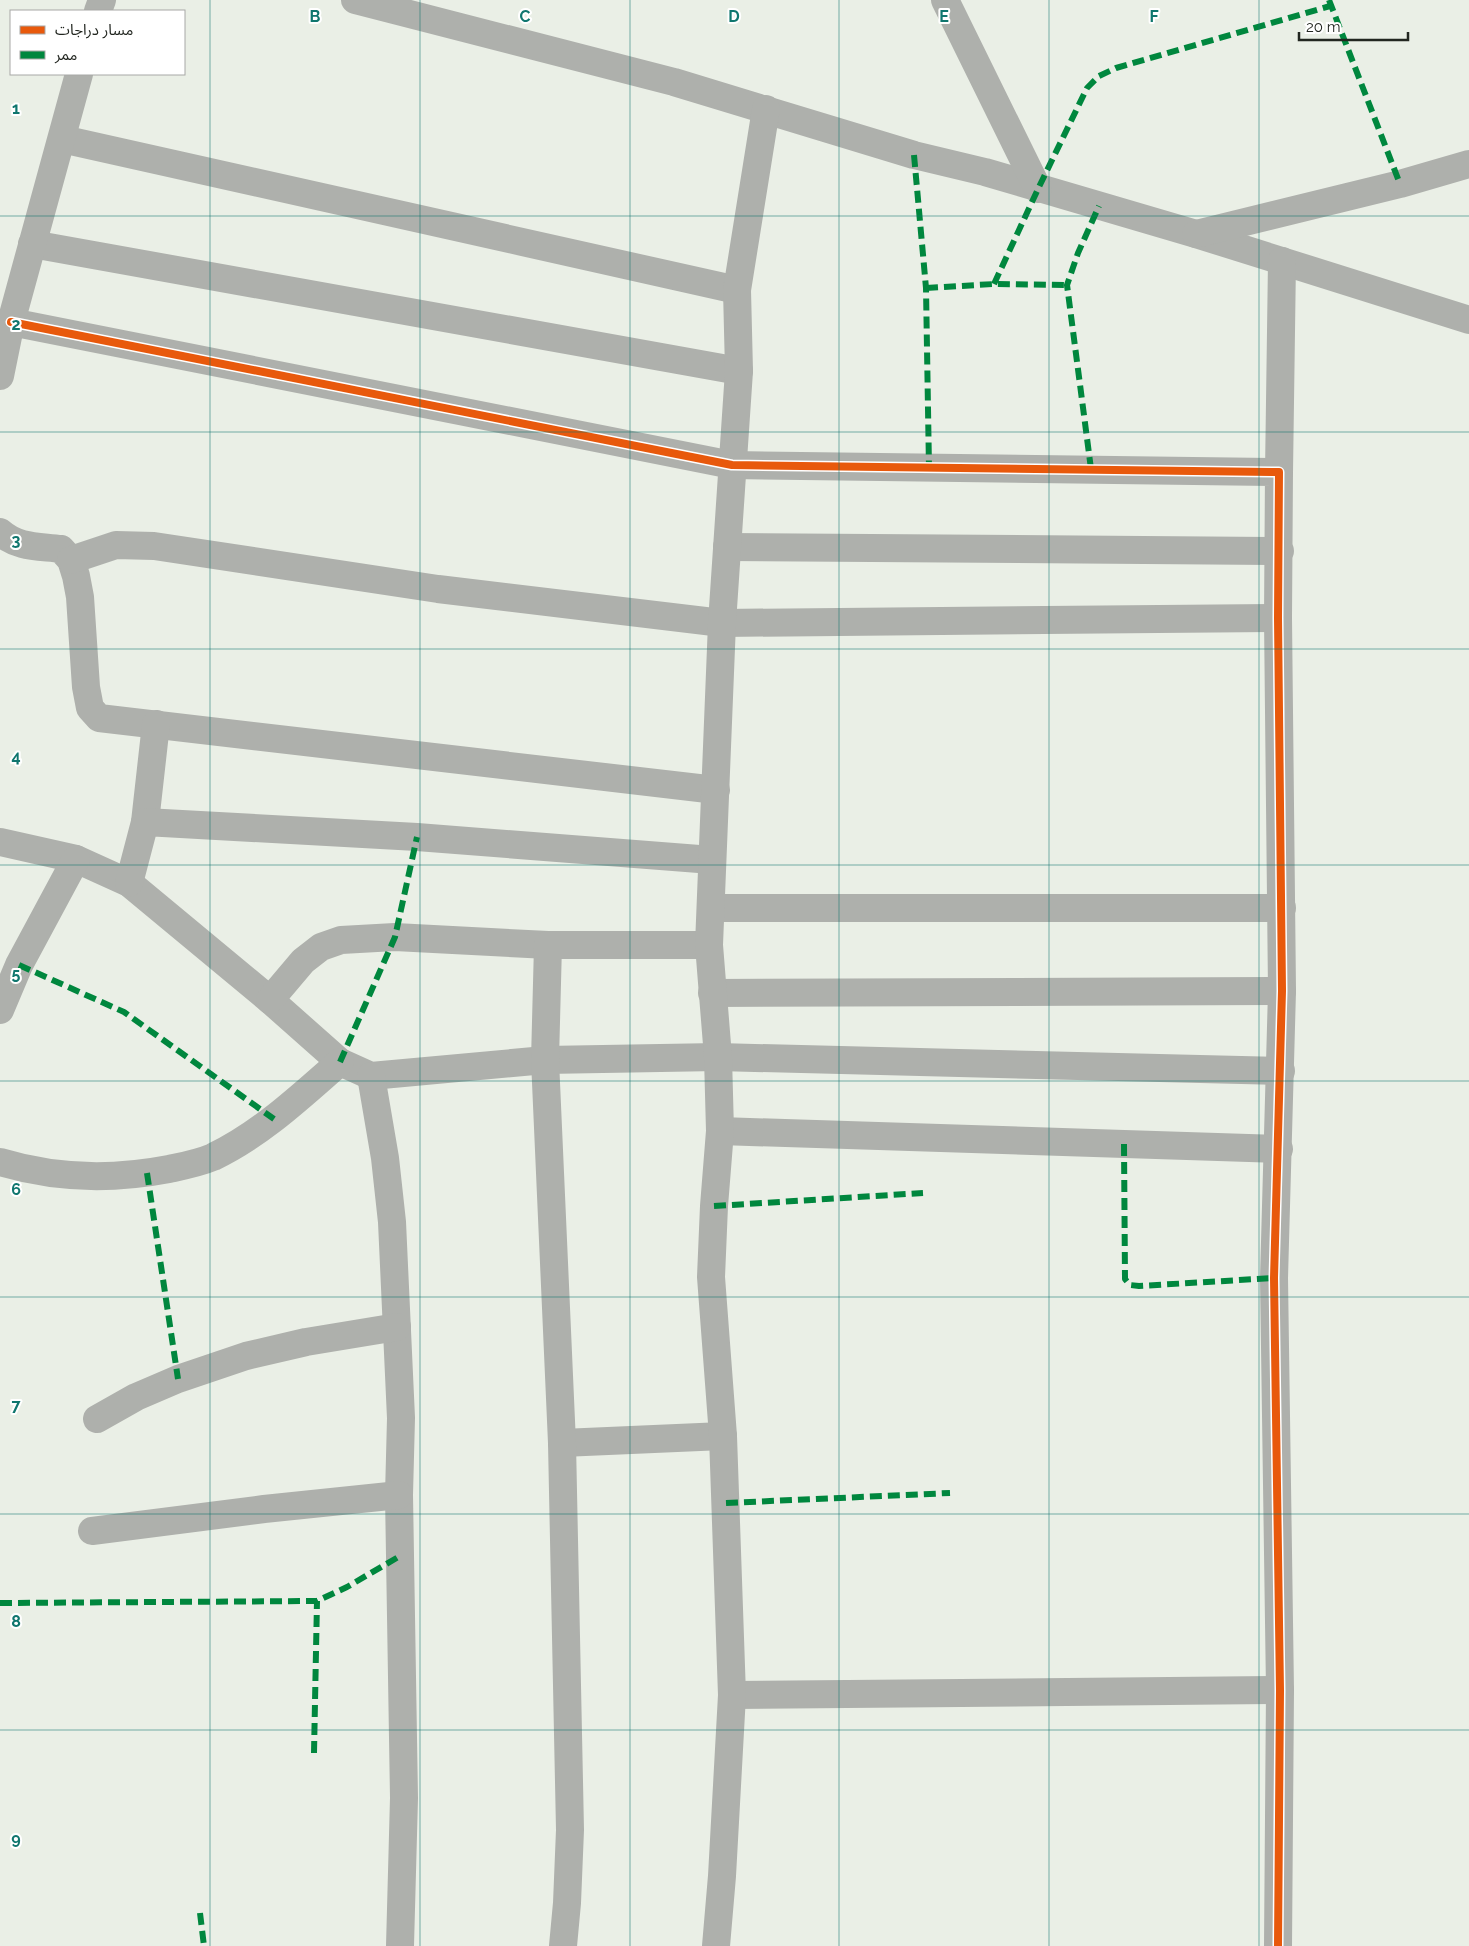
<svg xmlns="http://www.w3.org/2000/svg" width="1469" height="1946" viewBox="0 0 1469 1946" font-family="Raleway,'Noto Sans Arabic',sans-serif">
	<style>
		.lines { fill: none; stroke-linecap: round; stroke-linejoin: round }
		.minor { stroke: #aeb0ac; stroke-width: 28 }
		.quiet { stroke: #00873e; stroke-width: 6; stroke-dasharray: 12 6; stroke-linecap: butt }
		.cycleway-casing { stroke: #fff; stroke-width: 11 }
		.cycleway { stroke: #e8590c; stroke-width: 8 }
		.grid { fill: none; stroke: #0f766e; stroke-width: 1; stroke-opacity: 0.55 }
		.grid-label { font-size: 16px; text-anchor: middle; font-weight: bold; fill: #0f766e; stroke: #fff; stroke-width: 4; stroke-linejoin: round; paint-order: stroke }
	</style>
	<rect width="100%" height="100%" fill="#eaefe6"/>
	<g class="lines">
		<g class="minor">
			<polyline points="355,0 674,82 914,155 985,172 1196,234 1469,320"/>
			<polyline points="945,0 1038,189"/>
			<polyline points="98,11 102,0"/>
			<polyline points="62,139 737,290"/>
			<polyline points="1196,234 1400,184 1469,164"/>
			<polyline points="32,244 739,371"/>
			<polyline points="11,322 732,465 1279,472 1278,618 1282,991 1274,1278 1280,1690 1278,1946"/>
			<polyline points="0,376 11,322 79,74"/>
			<polyline points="1279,472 1282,261"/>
			<path d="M0,532C18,548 38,546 61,549L71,560L76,576L80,597L86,687L90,708L99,718L716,790"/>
			<polyline points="727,547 1280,551"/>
			<polyline points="71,560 116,545 154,546 438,589 722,623 1278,618"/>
			<polyline points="145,822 156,724"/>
			<polyline points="0,842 76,859 129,883 270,1000 340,1062 371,1076 545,1060 718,1057 1281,1071"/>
			<polyline points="129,883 145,822 417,837 712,860"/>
			<polyline points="711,908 1282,908"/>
			<polyline points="712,993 1282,991"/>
			<polyline points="270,1000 303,961 321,947 341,940 395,937 548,945"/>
			<polyline points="0,1010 19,965 76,859"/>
			<polyline points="371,1076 385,1158 392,1222 401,1418 399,1495 404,1798 400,1946"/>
			<polyline points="720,1131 1279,1149"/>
			<path d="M0,1162C56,1179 112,1180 169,1169C183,1166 199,1163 213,1157C261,1134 300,1097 340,1062"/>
			<polyline points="97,1419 136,1397 178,1379 246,1356 306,1342 397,1327"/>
			<polyline points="562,1443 723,1436"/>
			<polyline points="92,1531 264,1509 399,1495"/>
			<polyline points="732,1695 1280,1690"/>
			<polyline points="563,1946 567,1903 570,1830 562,1443 545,1060 548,945 709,945"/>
			<polyline points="716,1946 722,1876 732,1695 723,1436 711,1277 714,1206 720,1131 718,1057 709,945 722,623 739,371 737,290 766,109"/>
		</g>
		<g class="quiet">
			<polyline points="1329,0 1400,184"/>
			<polyline points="914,155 926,288 929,468"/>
			<polyline points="994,284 1038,189 1087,88 1099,76 1116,68 1330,6"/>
			<polyline points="926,288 994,284 1067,285"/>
			<polyline points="1091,469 1067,285 1078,253 1099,206"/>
			<polyline points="19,965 124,1012 274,1119"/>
			<polyline points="340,1062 395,937 417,837"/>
			<polyline points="1124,1144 1125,1279 1130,1285 1139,1286 1274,1278"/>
			<polyline points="147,1173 178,1379"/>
			<polyline points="714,1206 923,1193"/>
			<polyline points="726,1503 950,1493"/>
			<polyline points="0,1603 317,1601 347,1587 400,1556"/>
			<polyline points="314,1753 317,1601"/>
			<polyline points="200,1913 204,1946"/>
		</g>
		<defs>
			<polyline id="cycleway" points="11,322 732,465 1279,472 1278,618 1282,991 1274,1278 1280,1690 1278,1946"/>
		</defs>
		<use href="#cycleway" class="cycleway-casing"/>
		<use href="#cycleway" class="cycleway"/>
	</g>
	<path class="grid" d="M210,0V1946M420,0V1946M630,0V1946M839,0V1946M1049,0V1946M1259,0V1946M0,216H1469M0,432H1469M0,649H1469M0,865H1469M0,1081H1469M0,1297H1469M0,1514H1469M0,1730H1469"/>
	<g class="grid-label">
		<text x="315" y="22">B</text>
		<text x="525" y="22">C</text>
		<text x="734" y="22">D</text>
		<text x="944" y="22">E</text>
		<text x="1154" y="22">F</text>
		<text x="16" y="114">1</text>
		<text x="16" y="330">2</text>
		<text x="16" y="546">3</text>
		<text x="16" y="762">4</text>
		<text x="16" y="979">5</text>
		<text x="16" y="1195">6</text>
		<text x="16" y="1411">7</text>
		<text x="16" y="1627">8</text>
		<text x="16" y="1844">9</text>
	</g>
	<rect x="10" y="10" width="175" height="65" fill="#ffffff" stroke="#a7a8a6"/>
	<rect x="20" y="26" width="25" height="8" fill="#e8590c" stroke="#a7a8a6"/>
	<text x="55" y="35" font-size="15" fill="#222620">مسار دراجات</text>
	<rect x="20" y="51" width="25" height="8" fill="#00873e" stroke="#a7a8a6"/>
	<text x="55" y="60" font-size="15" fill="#222620">ممر</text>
	<path d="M1299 32v8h109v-8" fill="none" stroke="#222620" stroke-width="2.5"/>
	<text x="1306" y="32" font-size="15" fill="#222620" stroke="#ffffff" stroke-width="4" paint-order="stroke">20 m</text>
</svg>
